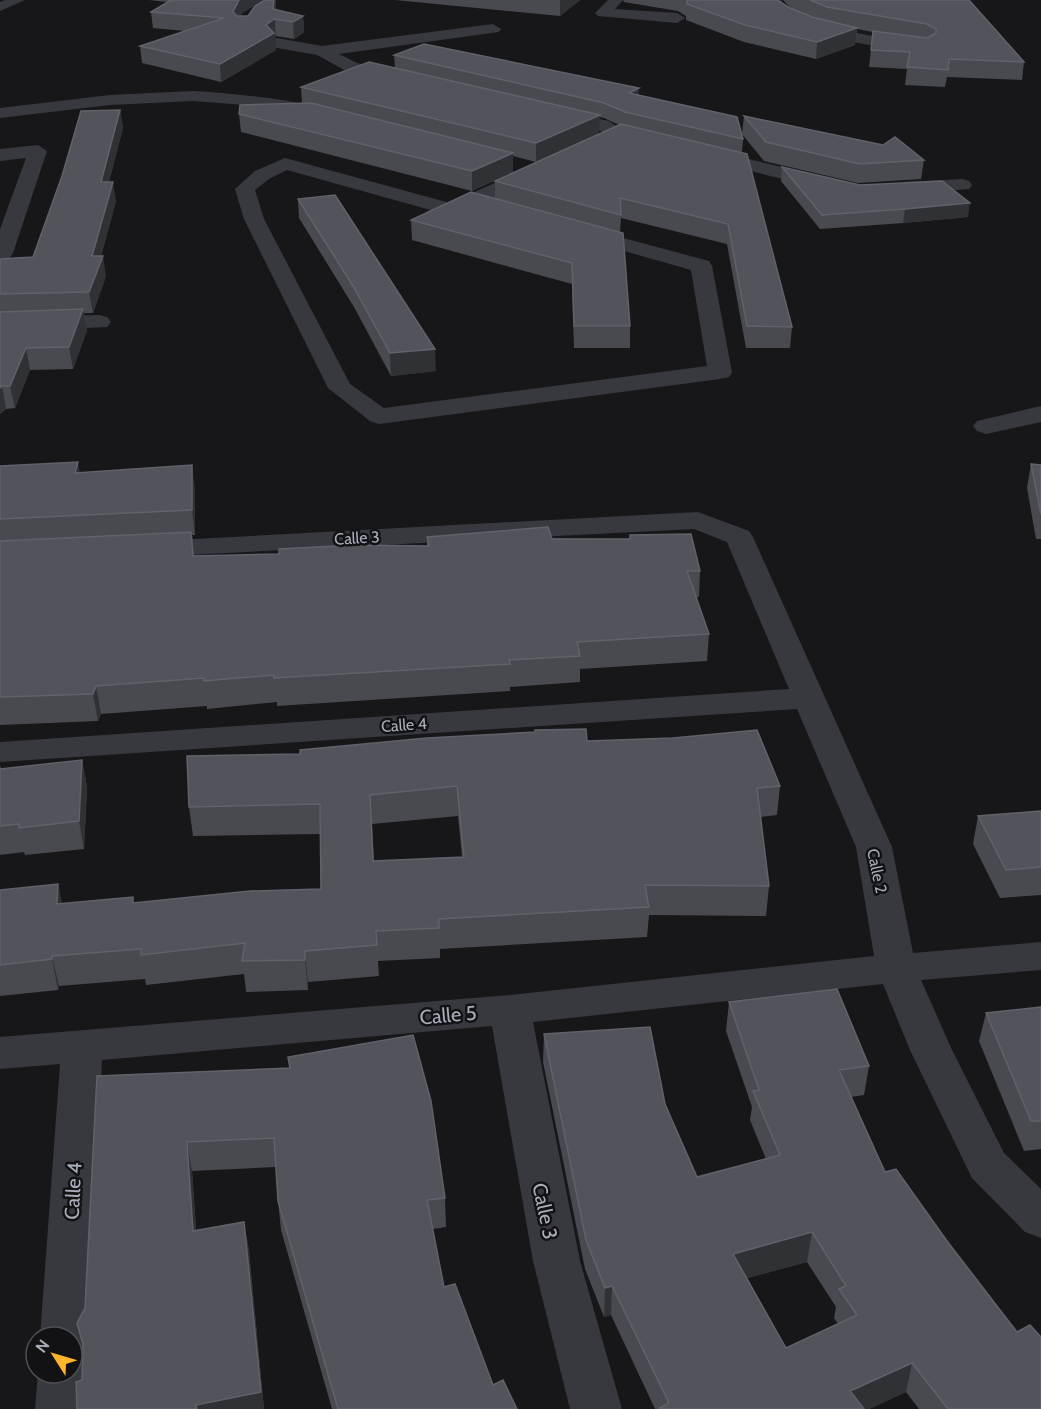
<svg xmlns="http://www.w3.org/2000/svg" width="1041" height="1409" viewBox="0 0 1041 1409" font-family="Cabin,sans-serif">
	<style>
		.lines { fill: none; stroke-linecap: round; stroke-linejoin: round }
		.minor { fill: #38393f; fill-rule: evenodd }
		.wall { fill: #484a4f; fill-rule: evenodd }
		.shaded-wall { fill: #303135 }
		.building { fill: #53545b; stroke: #60626a; stroke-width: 1.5; fill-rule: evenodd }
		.labels { text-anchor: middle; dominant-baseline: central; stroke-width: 5; stroke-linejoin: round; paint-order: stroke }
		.street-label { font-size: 16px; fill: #a9aebb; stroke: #121215 }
		.near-street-label { font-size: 20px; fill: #a9aebb; stroke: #121215 }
	</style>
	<rect width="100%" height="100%" fill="#17171a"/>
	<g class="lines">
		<g class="minor">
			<polygon points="5,0 25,0 0,11 0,2"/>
			<polygon points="608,0 623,0 615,9 677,13 685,18 677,23 598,16 595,13"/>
			<path d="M767,0H781C795,28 886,38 916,42L924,47L916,52C887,48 773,34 767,0Z"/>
			<polygon points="493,24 501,29 499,32 339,54 357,63 402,73 404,77 402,81 396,82 346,71 317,55 277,48 269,43 277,38 322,46"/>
			<path d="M193,91C214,92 316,100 326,113L317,118L245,105L193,101L110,105L0,118V108L110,95Z"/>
			<polygon points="554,109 609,121 627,134 624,138 595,152 581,152 579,148 604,133 597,129 548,118 545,114"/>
			<polygon points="38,145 47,151 13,253 10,258 0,259 0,229 26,158 0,161 0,149"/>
			<polygon points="708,149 831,179 834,183 824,189 701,159 699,155 701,151"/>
			<polygon points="285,158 450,203 528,168 535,166 545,172 542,176 452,216 287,170 269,179 255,190 264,219 350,384 384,408 707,366 691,270 575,237 572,233 575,229 582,227 709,261 712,266 732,372 729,377 720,379 379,424 370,421 328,388 244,219 235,189 255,171"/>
			<polygon points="962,179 969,181 972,185 969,189 905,194 895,188 905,182"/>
			<polygon points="99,315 107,317 111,322 107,327 0,332 0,318"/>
			<polygon points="1041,406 1041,422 986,434 977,431 973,426 977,421"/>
			<polygon points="698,512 749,531 753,537 892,847 913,953 1041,942 1041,970 921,980 952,1050 1004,1153 1041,1189 1041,1238 1025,1232 972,1178 910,1050 883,984 533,1022 580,1261 622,1409 570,1409 533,1261 492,1026 102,1060 90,1337 82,1352 75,1355 81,1357 88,1373 87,1409 35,1409 38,1373 72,1373 72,1337 40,1337 60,1064 0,1069 0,1037 510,995 874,956 856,847 797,709 0,762 0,742 789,689 727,542 694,529 149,557 139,554 135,548 139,542"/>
		</g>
	</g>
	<g class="wall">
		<polygon points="149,0 264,0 242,13 241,16 248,16 265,0 276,0 276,10 303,16 304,32 294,39 276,36 274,37 276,50 221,82 142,63 140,46 185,31 153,28 151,12 167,2"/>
		<polygon points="395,0 580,0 560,16"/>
		<polygon points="623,0 777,0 790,8 801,13 792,9 783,0 969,0 1024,62 1022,80 947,77 945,87 905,85 907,69 869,67 873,32 857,29 855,45 816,59 744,42 686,20 686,16 678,11 624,2"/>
		<polygon points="394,55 638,95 743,139 742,152 792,327 790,348 746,348 727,244 621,218 620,232 630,326 630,348 574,348 572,284 412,240 411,220 495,199 495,181 619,125 604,118 599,117 599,133 536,162 513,156 513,172 472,191 241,132 239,114 302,103 301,87 395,68"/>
		<polygon points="120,110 123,128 109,182 116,201 101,256 106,276 93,313 84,313 87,330 73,369 30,370 15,408 6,409 0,414 0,259 33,257"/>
		<polygon points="744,116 924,160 921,179 858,183 764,161 742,134"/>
		<polygon points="782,167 968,217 903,223 820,229 781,181"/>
		<polygon points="298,199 436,371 391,376 354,307 299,218"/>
		<polygon points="1031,464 1041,465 1041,539 1036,539 1027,488"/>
		<polygon points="0,466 79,473 195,489 195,535 192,535 194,556 279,554 427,546 427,537 629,539 630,535 700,571 699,597 696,597 709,634 707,661 580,669 580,682 510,687 510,691 277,706 277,702 207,709 207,706 101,714 98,721 0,725"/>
		<path d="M587,741L780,786L777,815L760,817L769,886L766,916L649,915L647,937L440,949V958L378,961L379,976L308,982V990L246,992L244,974L146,985L145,979L59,986L58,990L0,996V890L62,903H134L321,889L320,834L193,836L189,807L300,754ZM458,816L462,857L374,861L372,824Z"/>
		<polygon points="82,760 87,787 84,849 25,855 24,852 0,855 0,765 1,769"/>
		<polygon points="1041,811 1041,895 1000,898 973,844 978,816"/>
		<path d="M729,1002L869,1066L864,1095L851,1097L885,1172L1041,1409H919L906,1392L869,1409H655L611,1315L604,1317L585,1269L543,1062L544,1034L665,1104L697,1177L766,1159L750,1120L752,1107L726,1031ZM807,1262L836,1307L834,1318L838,1324L786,1348L747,1278Z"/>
		<polygon points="1041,1007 1041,1149 1024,1151 979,1041 986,1013"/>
		<polygon points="288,1057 445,1198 446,1227 433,1229 444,1287 493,1385 517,1409 332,1409 281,1230 278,1201 276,1167 192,1171 196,1230 244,1222 249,1251 264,1409 77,1409 82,1380 83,1347 77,1323 85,1308 97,1076 290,1068"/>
	</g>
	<g class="shaded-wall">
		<polygon points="239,0 264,0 242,13 234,29 233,12"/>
		<polygon points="274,0 276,0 276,9 275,21 276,50 221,82 220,64 266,25 273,9"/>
		<polygon points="560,0 580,0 560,16"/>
		<polygon points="303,16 304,32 294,39 293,22"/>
		<polygon points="857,28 855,45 816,59 817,42"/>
		<polygon points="639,88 638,103 629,93"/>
		<polygon points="120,110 123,128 104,201 101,182"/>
		<polygon points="600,115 599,133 536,162 536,143"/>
		<polygon points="513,153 513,172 472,191 472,171"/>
		<polygon points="113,182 116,201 95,276 92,256"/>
		<polygon points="970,203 968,217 903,223 905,209"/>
		<polygon points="103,256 106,276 93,313 89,292"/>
		<polygon points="83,309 87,330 73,369 69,347"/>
		<polygon points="26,348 30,370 15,408 10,386"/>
		<polygon points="435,349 436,371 391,376 390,353"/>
		<polygon points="2,386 6,409 0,414 0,388"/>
		<polygon points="78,462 82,487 75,473"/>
		<polygon points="192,465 195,489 195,535 192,510"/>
		<polygon points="96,686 101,714 98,721 93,694"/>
		<polygon points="82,760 87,787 84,849 79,821"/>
		<polygon points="58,884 65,915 57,904"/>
		<polygon points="305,951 308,982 308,990 305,960"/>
		<polygon points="52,956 59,986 58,990 52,959"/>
		<polygon points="187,1142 192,1171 198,1260 193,1231"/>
		<polygon points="244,1222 249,1251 264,1409 197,1409 196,1405"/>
		<polygon points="812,1232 807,1262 730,1283 733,1254"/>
		<polygon points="612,1286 611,1315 604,1317 605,1288"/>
		<polygon points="912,1363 906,1392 869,1409 847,1409 850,1391"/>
	</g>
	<g class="building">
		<polygon points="171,0 239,0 233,12 237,16 248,16 255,6 265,0 274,0 273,9 303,16 293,22 274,19 266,25 274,33 220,64 140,46 224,18 151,12"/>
		<polygon points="687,0 777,0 790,8 812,17 857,28 817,42 745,25 687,4"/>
		<polygon points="810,0 969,0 1024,62 949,59 948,70 907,67 910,52 871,50 873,31 927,38 936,33 936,29 927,24 827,7"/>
		<polygon points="424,44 639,88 629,93 737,117 743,139 625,112 604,103 394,55"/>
		<polygon points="369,62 600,115 536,143 301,87"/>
		<polygon points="311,103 513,153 472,171 239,114 240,105"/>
		<polygon points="120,110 101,182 113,182 92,256 103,256 89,292 0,294 0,259 33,257 62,176 81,111"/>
		<polygon points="744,116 883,145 895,137 924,160 860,164 766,142"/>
		<polygon points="621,124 747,154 792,327 747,326 728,224 620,198 621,215 495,181"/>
		<polygon points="782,167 860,185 942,181 970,203 905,209 822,215"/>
		<polygon points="471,192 623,233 630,326 574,326 572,263 411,220"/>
		<polygon points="335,195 435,349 390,353 353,286 298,199"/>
		<polygon points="83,309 69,347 26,348 10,386 2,386 0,388 0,312"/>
		<polygon points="78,462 75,473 192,465 192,510 0,519 0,466"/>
		<polygon points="1031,464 1041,465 1041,514"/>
		<polygon points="548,527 552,539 630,539 630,535 691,534 700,571 687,571 709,634 577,642 580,656 509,660 510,664 274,678 274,675 204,681 204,678 96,686 93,694 0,697 0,541 191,532 193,556 279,554 279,549 356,545 429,546 427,537"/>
		<path d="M586,729L587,741L673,738L757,730L780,786L757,788L769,886L645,885L649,907L439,919V928L376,931L377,945L305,951V960L242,961L245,943L141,955V949L52,956V959L0,965V890L58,884L57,904L133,897V903L250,891L321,889L320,804L189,807L187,756L300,754V750L427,738L535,732V730ZM457,786L464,857L373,861L370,795Z"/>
		<polygon points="82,760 79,821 19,828 19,824 0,826 0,769"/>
		<polygon points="1041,811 1041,867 1006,870 978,816"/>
		<path d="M837,989L869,1066L839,1070L885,1172L896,1169L947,1241L1017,1332L1030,1325L1041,1337V1409H948L912,1363L850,1391L864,1409H660V1408L669,1403L612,1286L605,1288L586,1240L544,1034L650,1027L665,1104L697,1177L780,1155L753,1091L759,1090L729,1002ZM812,1232L846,1286L839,1289L857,1315L786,1348L733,1254Z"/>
		<polygon points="1041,1007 1041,1121 1031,1121 986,1013"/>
		<polygon points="413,1035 431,1101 445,1198 427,1200 444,1287 455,1284 493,1385 503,1380 517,1409 338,1409 278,1201 274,1138 187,1142 193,1231 244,1222 261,1392 196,1405 197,1409 77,1409 76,1382 82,1380 83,1344 77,1323 85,1308 97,1076 290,1068 288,1057"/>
	</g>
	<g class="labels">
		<g class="street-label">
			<text transform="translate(357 538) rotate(-3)">Calle 3</text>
			<text transform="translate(404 725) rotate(-4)">Calle 4</text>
			<text transform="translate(877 871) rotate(78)">Calle 2</text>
		</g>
		<g class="near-street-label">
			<text transform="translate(448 1015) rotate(-5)">Calle 5</text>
			<text transform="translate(73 1191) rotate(-87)">Calle 4</text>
			<text transform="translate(545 1211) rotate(78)">Calle 3</text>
		</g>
	</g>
	<g transform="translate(54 1355) rotate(307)"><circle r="28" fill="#121215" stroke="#4e5057" stroke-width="1.5"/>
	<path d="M0-4.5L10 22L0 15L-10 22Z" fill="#ffb32a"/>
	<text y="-9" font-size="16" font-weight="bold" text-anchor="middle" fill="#a9aebb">N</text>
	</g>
</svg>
